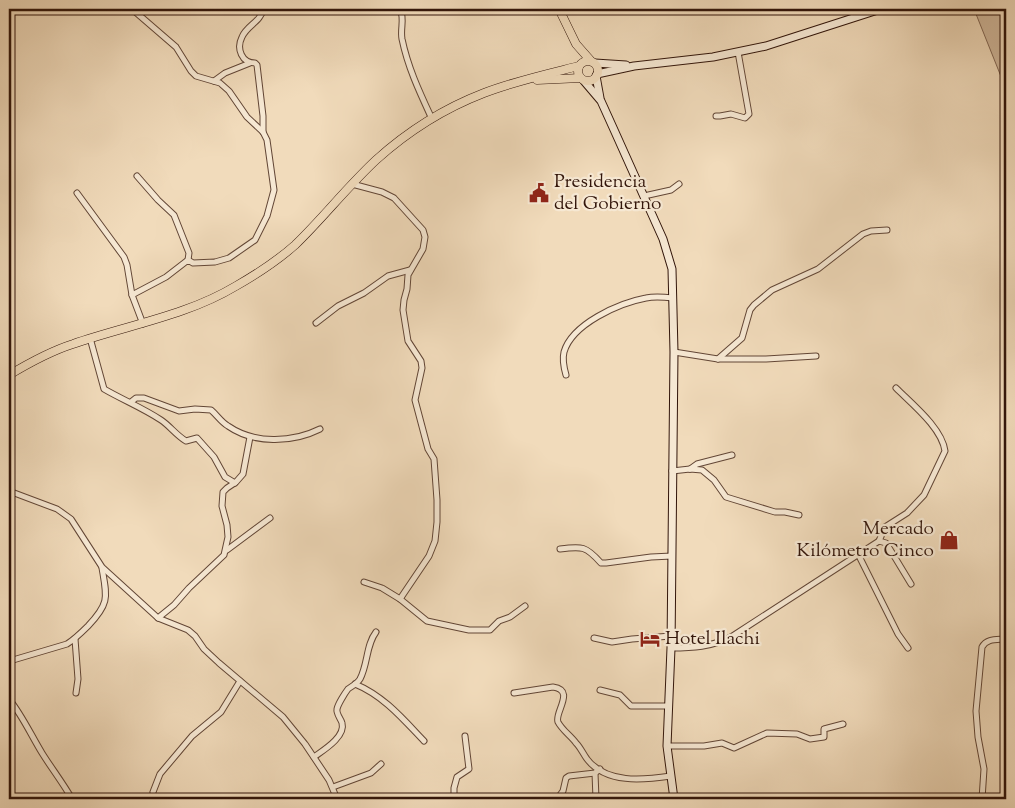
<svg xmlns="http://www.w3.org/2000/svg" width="1015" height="808" viewBox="0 0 1015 808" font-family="'Sorts Mill Goudy',serif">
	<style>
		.green { fill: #d1b99d; stroke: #826754 }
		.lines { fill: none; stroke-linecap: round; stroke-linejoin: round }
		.street-casing { stroke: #624636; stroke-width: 7 }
		.secondary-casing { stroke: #32150a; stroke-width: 9 }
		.primary-casing { stroke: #32150a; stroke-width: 9 }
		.street { stroke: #f6e8d3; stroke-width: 5 }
		.secondary { stroke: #f6e8d3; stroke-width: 7 }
		.primary { stroke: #f1dbbb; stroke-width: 8 }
		.labels { text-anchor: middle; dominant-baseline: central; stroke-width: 4.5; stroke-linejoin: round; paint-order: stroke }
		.poi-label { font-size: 19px; fill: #32150a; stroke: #f6e8d3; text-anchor: start }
	</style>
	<rect width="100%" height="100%" fill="#f1dbbb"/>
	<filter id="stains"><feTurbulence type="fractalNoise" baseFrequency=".004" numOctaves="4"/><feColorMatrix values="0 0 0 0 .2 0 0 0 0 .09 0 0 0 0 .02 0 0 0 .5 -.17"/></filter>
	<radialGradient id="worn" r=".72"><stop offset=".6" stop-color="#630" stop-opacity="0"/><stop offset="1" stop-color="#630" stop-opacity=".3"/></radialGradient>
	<polygon class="green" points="974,9 1002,9 1006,21 1006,89"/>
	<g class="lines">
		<defs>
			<g id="street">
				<path d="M400,9C405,19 400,28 402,39C408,68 420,93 432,119"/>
				<polyline points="214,81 225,73 250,63"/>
				<polyline points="716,116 720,116 731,114 745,118 749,114 738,52"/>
				<path d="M263,132V116L257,65L255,63C242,63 236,49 242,37C247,25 261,22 263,9"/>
				<polyline points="137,176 158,200 174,215 189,253 188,260"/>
				<polyline points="352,184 382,192 394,198 423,230 425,237 423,249 408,275 407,289 404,300 403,310 408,341 421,361 422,368 415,400 428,449 434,459 437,500 437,522 435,541 429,556 400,599"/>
				<polyline points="77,193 124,257 127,265 132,295 143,324"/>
				<polyline points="644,196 671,190 679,184"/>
				<polyline points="132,295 166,277 188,260 193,263 215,262 229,258 255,240 267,216 274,190 267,140 263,132 247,117 229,91 220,83 196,76 191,71 176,47 132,9"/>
				<polyline points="316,323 338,306 364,293 388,276 410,270"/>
				<path d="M90,338L104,389C123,400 143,408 161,420C170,426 176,435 186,441L197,438L214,457L225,477L235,483"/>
				<polyline points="674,352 718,359 766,359 816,356"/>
				<polyline points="718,359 742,338 750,310 754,305 772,290 818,269 863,234 871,231 887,230"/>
				<path d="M566,375C564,368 562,360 564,352C572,324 619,303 646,298C655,296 664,297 673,298"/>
				<path d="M131,402L136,398H144L179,411L195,409L211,410C217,415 221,422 228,426C254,444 292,443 320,429"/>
				<polyline points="690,469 697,464 732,455"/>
				<polyline points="672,471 690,469 702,470 714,480 726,497 775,512 785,512 799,515"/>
				<polyline points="9,491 57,509 71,519 102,567 158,618 188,630 195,636 204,649 219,663 283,717 305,744 329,780 337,799"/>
				<path d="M879,541L885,527L907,513L924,495L945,451C942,428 912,404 896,388"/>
				<path d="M560,549C582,546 586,546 601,563H606L651,557L672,556"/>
				<polyline points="227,550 270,518"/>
				<polyline points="858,554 898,634 908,648"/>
				<polyline points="364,582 382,588 400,599 427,621 469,630 490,630 499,621 510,617 525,606"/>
				<polyline points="158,618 174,605 189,588 224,555 228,537 227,525 222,506 223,492 227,488 236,482 243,474 250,437"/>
				<polyline points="594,638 612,642 632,639 671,636"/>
				<polyline points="75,639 78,679 76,693"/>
				<path d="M671,648C693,648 711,647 731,637L879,541L886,543L888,546L911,584"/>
				<path d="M9,663L13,660L67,644C75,639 81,633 88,626C110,603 107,597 102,568"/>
				<path d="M355,684C384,696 403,719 424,741"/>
				<polyline points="600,690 620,695 631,706 668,706"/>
				<path d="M514,693L553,687C576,690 554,713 558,722C562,730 571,736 576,743C581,748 583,754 587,759C606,784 643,780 671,776"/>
				<path d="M9,699C22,715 31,735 42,753C52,769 63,783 72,799"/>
				<polyline points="667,746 704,746 722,743 734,748 767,733 797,734 810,739 824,737 824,729 843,724"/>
				<path d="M314,757C322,751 346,737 342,723C341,719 336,714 337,709C338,704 345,693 348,689C352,686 357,684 360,679C368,664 366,645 376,632"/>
				<polyline points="595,773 596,799"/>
				<polyline points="333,787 371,773 381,764"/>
				<polyline points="153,792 160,774 192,736 221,712 240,681"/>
				<polyline points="454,799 454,788 457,777 469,769 465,736"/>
				<polyline points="557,799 563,791 566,778 569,776 595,773 600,769"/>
				<path d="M982,799L984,769L978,737L976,711L982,647C987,638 997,640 1006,639"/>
			</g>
			<g id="secondary">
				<polyline points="595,63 626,65"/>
				<polyline points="597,74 634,66 713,57 766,46 881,9"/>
				<polyline points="596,76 600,98"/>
				<polyline points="584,81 601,101 615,132 663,239 672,269 674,352 671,648 667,746 674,799"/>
			</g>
			<g id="primary">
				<polyline points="559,9 576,44 591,61"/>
				<circle cx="588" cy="71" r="10"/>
				<polyline points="537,80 581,78"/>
				<path d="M9,375C29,363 51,351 73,344C128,325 186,316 236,286C257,274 277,261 295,245C323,218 347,187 376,160C407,132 445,108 484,93C515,81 547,74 579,66"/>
			</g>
		</defs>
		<use href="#street" class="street-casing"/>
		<use href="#secondary" class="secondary-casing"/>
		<use href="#primary" class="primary-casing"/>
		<use href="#street" class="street"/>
		<use href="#secondary" class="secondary"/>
		<use href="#primary" class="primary"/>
	</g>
	<defs>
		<symbol id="civic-bare" viewBox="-9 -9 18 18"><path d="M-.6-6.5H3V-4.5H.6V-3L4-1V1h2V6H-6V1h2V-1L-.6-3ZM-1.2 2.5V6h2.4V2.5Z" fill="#8f2418" stroke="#f6e8d3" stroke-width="2.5" paint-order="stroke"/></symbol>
		<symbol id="shop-bare" viewBox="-9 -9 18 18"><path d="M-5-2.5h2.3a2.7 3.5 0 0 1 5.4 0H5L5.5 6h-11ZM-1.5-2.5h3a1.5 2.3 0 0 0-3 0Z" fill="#8f2418" stroke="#f6e8d3" stroke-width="2.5" paint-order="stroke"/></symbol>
		<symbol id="hotel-bare" viewBox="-9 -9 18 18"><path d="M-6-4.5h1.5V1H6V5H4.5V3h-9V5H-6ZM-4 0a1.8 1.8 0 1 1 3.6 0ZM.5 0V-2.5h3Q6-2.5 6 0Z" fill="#8f2418" stroke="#f6e8d3" stroke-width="2.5" paint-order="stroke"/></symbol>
	</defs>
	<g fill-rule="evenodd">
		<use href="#civic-bare" x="525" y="179" width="28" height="28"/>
		<use href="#shop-bare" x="935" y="526" width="28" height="28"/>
		<use href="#hotel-bare" x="636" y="625" width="28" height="28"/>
	</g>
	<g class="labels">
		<g class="poi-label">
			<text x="554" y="182">Presidencia<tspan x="554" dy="22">del Gobierno</tspan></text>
			<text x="934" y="529" text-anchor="end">Mercado<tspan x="934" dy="22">Kilómetro Cinco</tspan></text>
			<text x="665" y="639">Hotel Ilachi</text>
		</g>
	</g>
	<rect width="1015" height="808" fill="none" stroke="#f1dbbb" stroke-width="30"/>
	<rect x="10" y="10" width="995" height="788" fill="none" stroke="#32150a" stroke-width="2.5"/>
	<rect x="15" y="15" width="985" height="778" fill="none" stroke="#32150a"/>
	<rect width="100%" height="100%" filter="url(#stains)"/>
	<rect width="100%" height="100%" fill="url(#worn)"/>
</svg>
